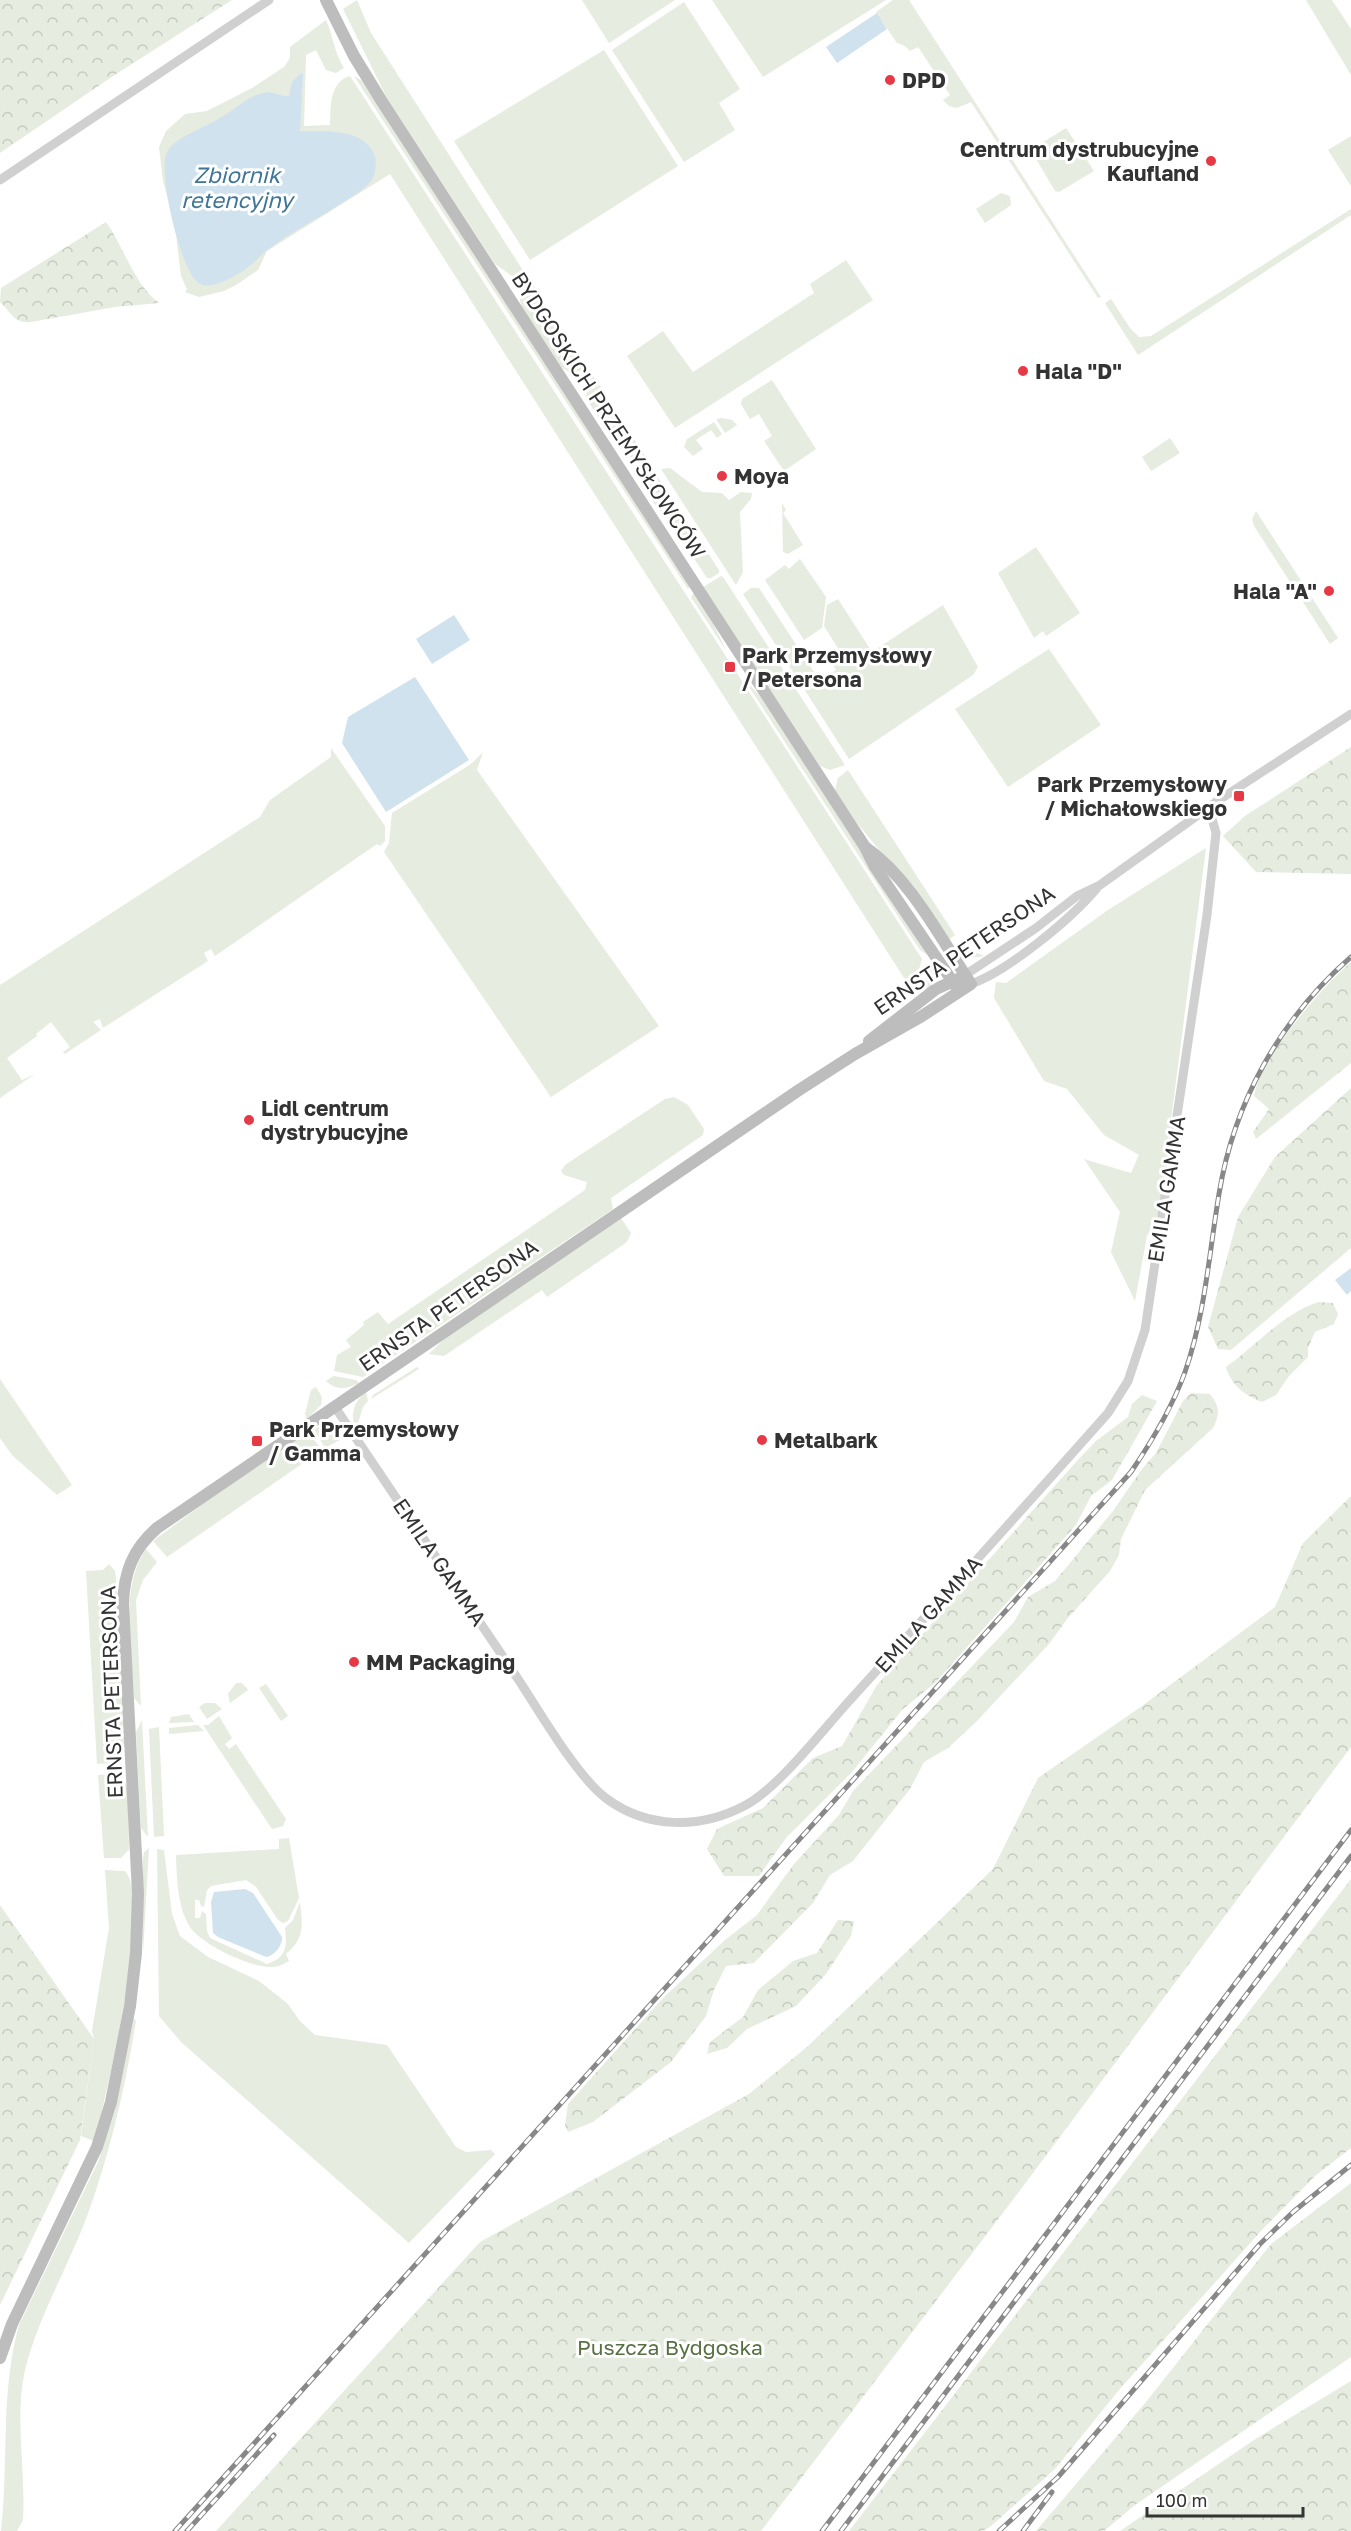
<svg xmlns="http://www.w3.org/2000/svg" width="1351" height="2531" viewBox="0 0 1351 2531" font-family="'Golos Text',sans-serif">
	<style>
		.grass { fill: #e6ecdf }
		.forest { fill: url(#forest-crowns) }
		.water { fill: #cfe2ee }
		.lines { fill: none; stroke-linecap: round; stroke-linejoin: round }
		.street { stroke: #d0d0d0; stroke-width: 9 }
		.secondary { stroke: #bdbdbd; stroke-width: 12 }
		.rail-casing { stroke: #888; stroke-width: 5 }
		.rail { stroke: #fff; stroke-width: 3; stroke-dasharray: 9; stroke-linecap: butt }
		.poi-dot { fill: #e63946; stroke: #fff; stroke-width: 2 }
		.labels { text-anchor: middle; dominant-baseline: central; stroke-width: 6; stroke-linejoin: round; paint-order: stroke }
		.poi-label { font-size: 21px; font-weight: bold; fill: #333; stroke: #fff; text-anchor: start }
		.street-label { font-size: 21px; fill: #333; stroke: #fff }
		.park-label { font-size: 21px; fill: #56703f; stroke: #fff }
		.water-label { font-size: 22px; font-style: italic; fill: #3f7597; stroke: #fff }
	</style>
	<defs>
		<pattern id="forest-crowns" width="20" height="18" patternUnits="userSpaceOnUse" patternTransform="scale(1.5)"><rect width="20" height="18" fill="#e6ecdf"/><path d="M2 6a3 3 0 1 1 6 0M12 15a3 3 0 1 1 6 0" fill="none" stroke="#c6cbc0"/></pattern>
	</defs>
	<rect width="100%" height="100%" fill="#fff"/>
	<g class="grass">
		<polygon points="357,0 371,33 524,272 512,276 495,264 387,98 343,9"/>
		<polygon points="582,0 675,0 609,43"/>
		<polygon points="712,0 886,0 763,77"/>
		<polygon points="893,0 909,0 1101,297 1098,298 971,102 957,108 949,106 943,100 950,95 918,47 910,51 905,46 897,43 876,12"/>
		<polygon points="1306,0 1332,0 1351,29 1351,75"/>
		<polygon points="684,2 740,89 719,103 735,130 684,162 612,50"/>
		<path d="M326,20C333,36 334,52 344,68L336,73L326,70L316,50L306,55L304,126L330,125C331,107 329,82 350,76L922,959L913,992L390,174L267,251L258,270L236,285L224,291L199,297L185,292L187,289L181,276L175,226L163,181L159,147L166,131L185,114L207,111L252,88L284,67L290,58V47Z"/>
		<polygon points="604,50 678,166 530,260 454,141"/>
		<polygon points="354,76 362,81 690,587 688,589"/>
		<polygon points="1066,128 1094,171 1059,192 1055,191 1032,152 1037,146"/>
		<polygon points="1351,136 1351,186 1328,150"/>
		<polygon points="1001,193 1010,196 1011,205 985,223 976,209"/>
		<polygon points="1351,209 1351,215 1138,355 1105,303 1111,299 1130,328 1139,337 1151,336"/>
		<polygon points="846,260 873,300 675,428 627,356 663,331 693,372 814,293 810,284"/>
		<path d="M528,277L588,370L572,373L562,368L522,307C518,295 518,286 528,277Z"/>
		<path d="M594,376V377L649,462C625,468 598,416 586,398L588,382Z"/>
		<polygon points="772,380 816,449 784,471 764,441 772,436 759,414 750,419 741,404 742,399"/>
		<polygon points="722,418 732,420 737,425 725,433 716,419"/>
		<polygon points="714,422 722,434 717,438 711,430 696,440 703,449 693,456 684,447 687,439"/>
		<polygon points="1170,438 1180,453 1151,471 1142,457"/>
		<polygon points="670,468 702,492 722,493 729,500 741,492 752,493 751,499 740,512 743,572 736,585 661,469"/>
		<polygon points="655,473 719,570 719,573 711,578 707,578 678,534 681,532 678,527 675,528 653,502 648,485"/>
		<polygon points="782,503 786,510 783,513 803,545 788,554 783,552"/>
		<polygon points="1256,511 1338,638 1330,644 1254,526 1252,519"/>
		<polygon points="1036,547 1080,613 1046,636 1043,631 1034,638 998,573"/>
		<polygon points="800,559 826,597 822,628 804,640 765,580 785,565 789,569"/>
		<polygon points="721,576 723,577 845,765 830,770 820,766 703,587"/>
		<polygon points="751,588 759,588 822,684 830,679 828,675 836,670 833,665 844,658 824,626 827,605 838,599 872,652 943,605 978,667 973,675 849,759 743,594"/>
		<polygon points="694,593 712,621 727,652 691,597"/>
		<polygon points="1049,649 1101,725 1008,787 955,709"/>
		<polygon points="744,679 760,696 927,953 926,954 920,950"/>
		<polygon points="331,748 385,826 385,841 380,846 377,844 215,956 211,949 204,953 208,961 103,1028 100,1019 93,1022 101,1030 65,1054 63,1052 70,1047 51,1022 36,1034 37,1036 7,1058 22,1080 35,1074 0,1098 0,985 260,817 270,800 331,757"/>
		<polygon points="483,752 477,770 659,1026 551,1097 384,852 389,843 392,813 471,764"/>
		<polygon points="848,770 955,935 947,941 918,897 857,823 835,790 838,778"/>
		<polygon points="1206,848 1159,1213 1147,1236 1135,1301 1111,1252 1120,1212 1084,1159 1131,1173 1139,1155 1104,1135 1067,1089 1044,1081 994,998 996,982 1006,983 1108,910"/>
		<path d="M958,945L984,956C972,959 962,957 953,949Z"/>
		<path d="M933,962C936,974 934,984 925,993L923,989L928,966Z"/>
		<polygon points="674,1097 688,1105 704,1129 703,1135 611,1198 613,1209 363,1377 334,1371 337,1355 351,1347 346,1340 364,1325 363,1322 378,1312 388,1324 585,1190 587,1182 564,1175 561,1171 565,1165 665,1099"/>
		<polygon points="621,1218 631,1233 627,1242 547,1297 542,1290 444,1356 429,1354 446,1337"/>
		<polygon points="417,1367 419,1369 371,1399 373,1395"/>
		<path d="M334,1376L356,1380L359,1383C346,1389 337,1391 326,1381Z"/>
		<polygon points="0,1379 72,1485 57,1495 12,1455 0,1438"/>
		<polygon points="316,1387 322,1397 321,1405 307,1419 305,1414 311,1390"/>
		<path d="M366,1392L368,1401L363,1407L356,1429C350,1415 353,1402 366,1392Z"/>
		<polygon points="321,1426 338,1429 347,1436 325,1448 314,1429"/>
		<polygon points="308,1432 322,1450 167,1557 153,1541 204,1503"/>
		<path d="M146,1549L157,1562L143,1580L136,1600L141,1706L134,1698C132,1654 119,1587 146,1549Z"/>
		<polygon points="109,1564 115,1571 116,1579 126,1743 120,1759 112,1763 97,1764 86,1571 103,1570"/>
		<polygon points="236,1683 242,1683 248,1690 230,1703 228,1694"/>
		<polygon points="266,1684 288,1716 281,1721 259,1688"/>
		<polygon points="205,1703 215,1703 222,1709 207,1719 199,1707"/>
		<polygon points="189,1714 194,1722 169,1723 171,1717"/>
		<polygon points="219,1716 232,1738 225,1744 229,1749 236,1744 286,1819 283,1826 272,1829 203,1725 208,1725"/>
		<polygon points="142,1720 148,1837 141,1828 136,1732"/>
		<polygon points="198,1725 204,1731 169,1734 169,1728"/>
		<polygon points="159,1727 164,1836 154,1837 149,1729"/>
		<polygon points="112,1774 124,1780 128,1789 129,1849 121,1858 104,1858 98,1775"/>
		<path d="M289,1838L299,1898L288,1921L283,1923L278,1920L256,1887L246,1880L211,1886L207,1890L204,1907L201,1906L199,1900H195V1918H200L202,1911L206,1914L207,1931L210,1938L267,1964C287,1958 287,1945 285,1928L293,1920L300,1902C302,1925 306,1937 286,1954L289,1961C283,1964 278,1967 272,1967C251,1968 202,1945 190,1927C177,1906 177,1879 176,1855L279,1849V1839Z"/>
		<polygon points="149,1848 143,1953 143,1857 144,1852"/>
		<polygon points="157,1849 164,1850 172,1914 180,1936 208,1957 259,1981 288,2004 299,2020 315,2035 387,2045 456,2147 466,2152 491,2150 495,2154 409,2243 181,2042 159,2016"/>
		<path d="M105,1870L125,1871C153,1901 106,2098 94,2141L81,2136L94,2039L92,2031L109,1928Z"/>
		<path d="M134,2018L136,2021C125,2088 110,2154 86,2219C67,2269 38,2317 25,2370C14,2419 26,2470 23,2520L17,2531H1C9,2460 0,2393 19,2325L98,2162L115,2110Z"/>
	</g>
	<g class="forest">
		<polygon points="0,0 232,0 110,78 0,153"/>
		<path d="M106,222C124,247 135,286 159,303L115,307L31,322C14,324 11,312 0,302L1,288Z"/>
		<polygon points="1351,747 1351,874 1256,872 1223,836 1245,816"/>
		<path d="M1351,962V1063L1256,1139L1253,1132L1269,1109L1254,1096C1260,1058 1322,987 1351,962Z"/>
		<polygon points="1351,1088 1351,1248 1231,1350 1218,1349 1208,1327 1238,1217 1275,1157"/>
		<path d="M1319,1302L1333,1303L1338,1314L1334,1324L1315,1332L1308,1348V1357L1289,1376L1276,1395L1262,1402C1244,1395 1232,1386 1226,1367C1256,1346 1283,1313 1319,1302Z"/>
		<path d="M1191,1393L1210,1394C1220,1407 1220,1414 1213,1428L1145,1490L1121,1539L1119,1555L1110,1571L1067,1619L1049,1644L976,1722L948,1748L924,1762L910,1789L853,1861L830,1875L813,1903L754,1963L726,1966L714,1990L706,2016L671,2062L593,2122L568,2132L565,2125L568,2104L663,1998L725,1940L757,1915L794,1864L839,1815L853,1791L1014,1622L1028,1597L1055,1581L1113,1511L1142,1469L1156,1453L1183,1401Z"/>
		<polygon points="1142,1395 1157,1401 1112,1480 1091,1496 1076,1525 935,1683 903,1709 852,1772 786,1838 759,1876 724,1876 707,1849 717,1829 763,1808 813,1758 842,1746 877,1685 1076,1462 1096,1441 1128,1417 1132,1404"/>
		<polygon points="1351,1496 1351,1747 1015,2197 761,2531 216,2531 480,2242 749,2094 807,2047 993,1869 1038,1778 1142,1706 1275,1607 1303,1543"/>
		<polygon points="1351,1879 1351,2148 1315,2176 1261,2231 1119,2390 1055,2469 991,2526 983,2531 849,2531"/>
		<polygon points="0,1905 94,2039 80,2140 0,2305"/>
		<polygon points="838,1920 854,1921 851,1936 826,1974 796,2006 747,2029 727,2048 707,2054 710,2042 743,2017 758,1990 793,1961 817,1953"/>
		<polygon points="1351,2183 1351,2357 1135,2505 1104,2531 1036,2531 1146,2402 1271,2244"/>
		<polygon points="1351,2381 1351,2531 1120,2531 1257,2438"/>
	</g>
	<g class="water">
		<polygon points="877,13 887,29 837,63 826,47"/>
		<path d="M301,73L303,74L300,131C323,132 362,127 374,154C377,161 376,173 372,180C365,189 353,196 343,202C318,219 290,232 266,251C256,260 247,270 234,276C225,281 210,289 200,284C181,275 157,170 167,152C175,137 206,127 220,118C235,110 246,97 263,93C273,90 280,97 289,96L292,82Z"/>
		<polygon points="454,615 470,640 432,664 416,639"/>
		<polygon points="415,677 469,760 386,812 342,743 348,717"/>
		<polygon points="1351,1268 1351,1291 1347,1295 1335,1280"/>
		<path d="M245,1889L253,1893L282,1937C283,1945 274,1956 266,1957L218,1937L213,1933L211,1902L214,1892Z"/>
	</g>
	<g class="lines">
		<g class="street">
			<polyline points="0,180 269,0"/>
			<polyline points="965,975 1036,928 1077,896 1100,885 1219,800 1351,714"/>
			<path d="M971,984C1008,971 1071,919 1097,888"/>
			<path d="M335,1407C397,1498 458,1590 520,1682C541,1714 578,1778 607,1799C648,1829 700,1829 744,1806C778,1789 824,1728 851,1699C937,1604 1023,1509 1108,1413L1128,1381L1145,1330L1207,915L1216,833L1209,808"/>
		</g>
		<g class="secondary">
			<polyline points="326,0 354,56 381,100 865,847 875,867 959,991"/>
			<polyline points="869,1041 936,989 958,979"/>
			<path d="M0,2358L12,2324L97,2147L111,2102L130,2006L136,1953L138,1893L123,1604C124,1572 133,1549 157,1528L799,1090L855,1054L922,1016L971,984C941,939 910,878 865,847"/>
		</g>
		<defs>
			<g id="rail">
				<path d="M175,2531L1131,1472C1152,1441 1172,1408 1185,1372C1205,1315 1209,1254 1219,1194C1234,1102 1280,1019 1351,957"/>
				<polyline points="187,2531 274,2435"/>
				<polyline points="822,2531 1351,1830"/>
				<polyline points="841,2531 1351,1856"/>
				<polyline points="999,2531 1058,2477 1260,2244 1293,2212 1351,2165"/>
				<polyline points="1023,2531 1052,2492"/>
			</g>
		</defs>
		<use href="#rail" class="rail-casing"/>
		<use href="#rail" class="rail"/>
	</g>
	<g class="poi-dot">
		<circle cx="890" cy="80" r="6"/>
		<circle cx="1211" cy="161" r="6"/>
		<circle cx="1023" cy="371" r="6"/>
		<circle cx="722" cy="476" r="6"/>
		<circle cx="1329" cy="591" r="6"/>
		<rect x="724" y="661" width="12" height="12" rx="3"/>
		<rect x="1233" y="790" width="12" height="12" rx="3"/>
		<circle cx="249" cy="1120" r="6"/>
		<circle cx="762" cy="1440" r="6"/>
		<rect x="251" y="1435" width="12" height="12" rx="3"/>
		<circle cx="354" cy="1662" r="6"/>
	</g>
	<g class="labels">
		<g class="poi-label">
			<text x="902" y="80">DPD</text>
			<text x="1199" y="149" text-anchor="end">Centrum dystrubucyjne<tspan x="1199" dy="24">Kaufland</tspan></text>
			<text x="1035" y="371">Hala "D"</text>
			<text x="734" y="476">Moya</text>
			<text x="1317" y="591" text-anchor="end">Hala "A"</text>
			<text x="742" y="655">Park Przemysłowy<tspan x="742" dy="24">/ Petersona</tspan></text>
			<text x="1227" y="784" text-anchor="end">Park Przemysłowy<tspan x="1227" dy="24">/ Michałowskiego</tspan></text>
			<text x="261" y="1108">Lidl centrum<tspan x="261" dy="24">dystrybucyjne</tspan></text>
			<text x="269" y="1429">Park Przemysłowy<tspan x="269" dy="24">/ Gamma</tspan></text>
			<text x="774" y="1440">Metalbark</text>
			<text x="366" y="1662">MM Packaging</text>
		</g>
		<g class="street-label">
			<text transform="translate(609 415) rotate(57)">BYDGOSKICH PRZEMYSŁOWCÓW</text>
			<text transform="translate(964 950) rotate(-34)">ERNSTA PETERSONA</text>
			<text transform="translate(1166 1189) rotate(-81)">EMILA GAMMA</text>
			<text transform="translate(448 1305) rotate(-35)">ERNSTA PETERSONA</text>
			<text transform="translate(440 1562) rotate(56)">EMILA GAMMA</text>
			<text transform="translate(928 1614) rotate(-48)">EMILA GAMMA</text>
			<text transform="translate(111 1692) rotate(-92)">ERNSTA PETERSONA</text>
		</g>
		<g class="park-label">
			<text x="670" y="2347">Puszcza Bydgoska</text>
		</g>
		<g class="water-label">
			<text x="237" y="174">Zbiornik<tspan x="237" dy="25">retencyjny</tspan></text>
		</g>
	</g>
	<path d="M1147 2507v9h156v-9" fill="none" stroke="#333333" stroke-width="3"/>
	<text x="1156" y="2507" font-size="18" fill="#333333" stroke="#ffffff" stroke-width="4.5" paint-order="stroke">100 m</text>
</svg>
